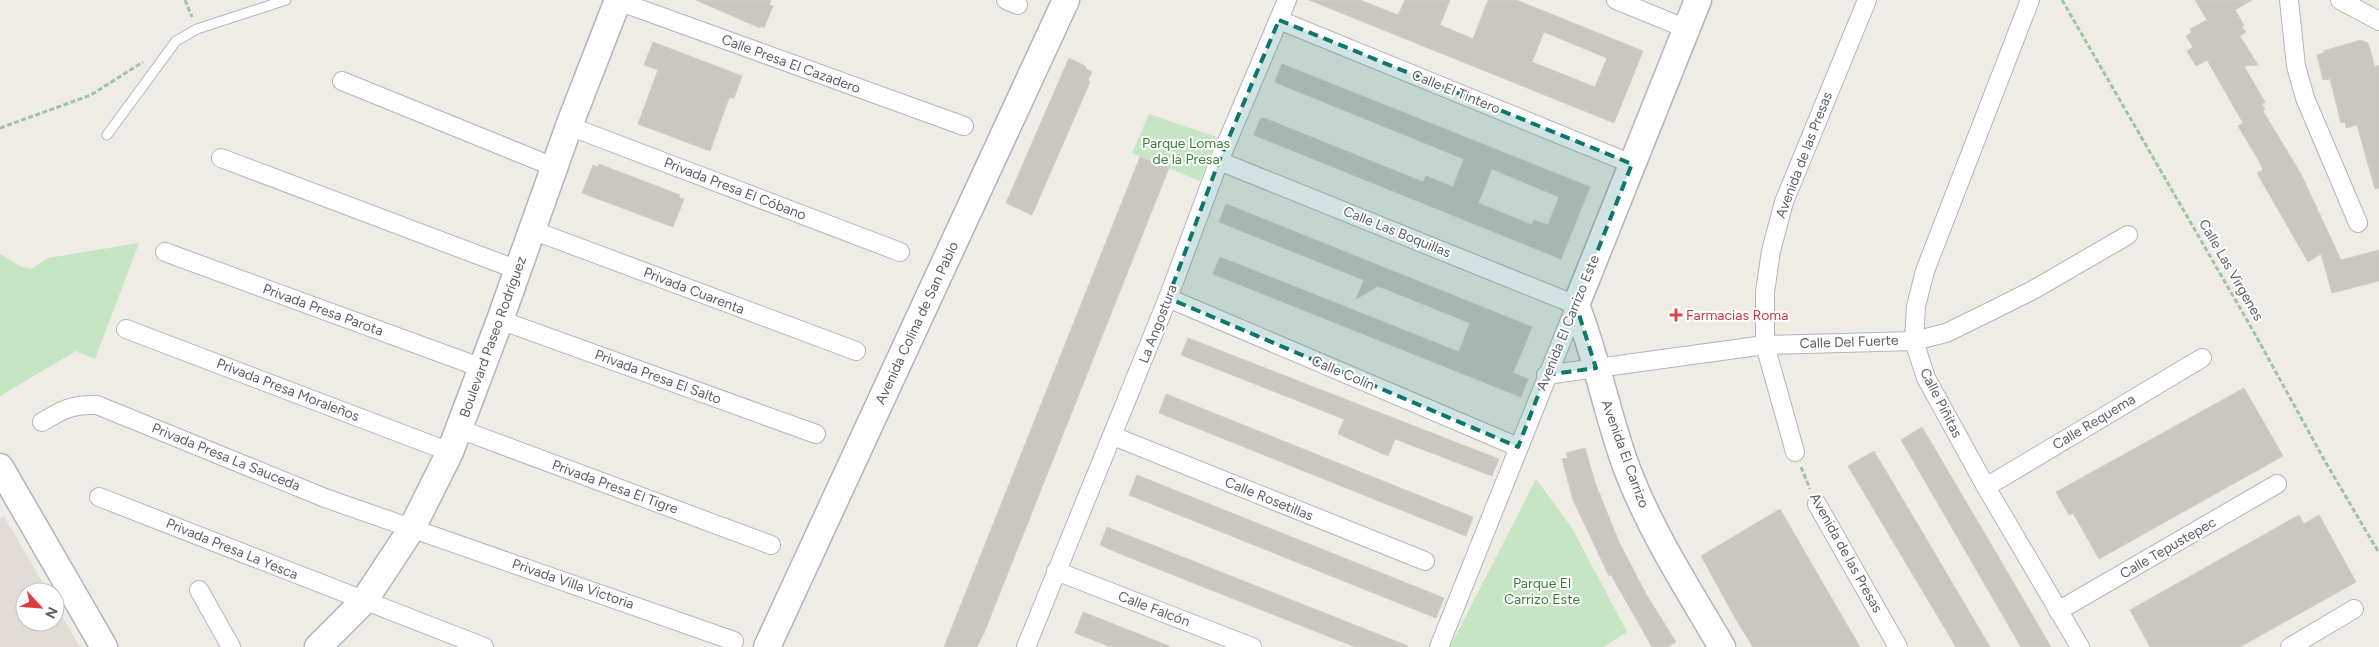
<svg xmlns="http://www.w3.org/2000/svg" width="2379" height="647" viewBox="0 0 2379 647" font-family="Figtree,sans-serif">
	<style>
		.education { fill: #e1ddd6 }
		.green { fill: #c6e5c3 }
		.building { fill: #cac7c2; stroke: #d3cdc4; fill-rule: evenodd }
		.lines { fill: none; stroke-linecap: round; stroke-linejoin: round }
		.lane-casing { stroke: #b2b6b9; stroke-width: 11 }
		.street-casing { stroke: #b2b6b9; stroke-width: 20 }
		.secondary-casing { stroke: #b1b5b9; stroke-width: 29 }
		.path { stroke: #9dc6a6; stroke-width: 3; stroke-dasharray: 5 2.5; stroke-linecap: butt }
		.lane { stroke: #fff; stroke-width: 9 }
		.street { stroke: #fff; stroke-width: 18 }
		.secondary { stroke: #fff; stroke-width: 26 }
		.marked { fill: #0f766e; fill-opacity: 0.2; stroke: #0f766e; stroke-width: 4; stroke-dasharray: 10 6; stroke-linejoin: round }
		.health-dot { fill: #e0444e; stroke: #fff; stroke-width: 2 }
		.labels { text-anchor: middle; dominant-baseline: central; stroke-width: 4; stroke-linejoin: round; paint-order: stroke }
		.street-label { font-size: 14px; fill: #5d6165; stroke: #fff }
		.park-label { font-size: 14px; fill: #3b8039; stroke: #fff }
		.health-label { font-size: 14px; fill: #be3a42; stroke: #fff; text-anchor: start }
	</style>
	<rect width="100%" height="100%" fill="#eeece5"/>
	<polygon class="education" points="4,516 48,592 25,592 25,622 55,622 55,604 80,647 0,647 0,518"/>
	<g class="green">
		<polygon points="1149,114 1217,137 1200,181 1132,153"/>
		<polygon points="139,243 95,359 76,351 0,396 0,254 22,267 31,269 48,258"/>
		<polygon points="1536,479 1572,528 1627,632 1603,647 1450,647"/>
	</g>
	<g class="building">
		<polygon points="696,0 771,0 769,5 773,6 764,28 760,26 760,28"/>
		<path d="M1309,0H1360L1398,15L1405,0H1450L1440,25L1473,39L1488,0H1516L1643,51L1614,123ZM1544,32L1607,58L1595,87L1532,62Z"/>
		<polygon points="2195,0 2252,0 2235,10 2244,25 2242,27 2246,32 2240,36 2258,65 2244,66 2265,102 2262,104 2265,109 2263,111 2301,174 2341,260 2379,250 2379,281 2332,293 2321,254 2308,262 2257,173 2263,170 2259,161 2238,126 2243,123 2207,60 2196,66 2187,51 2193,47 2186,36 2192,32 2190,29 2207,20"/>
		<polygon points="2361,40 2368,43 2375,67 2379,65 2379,188 2375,189 2357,125 2346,128 2345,122 2341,123 2330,79 2323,80 2317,55 2324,53 2323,51"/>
		<polygon points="653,42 742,76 734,98 729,98 710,151 638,124 658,70 644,65"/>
		<polygon points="1069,58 1085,66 1086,69 1092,72 1088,80 1090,82 1032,215 1006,203"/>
		<path d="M1282,64L1590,187L1561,259L1254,135L1260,119L1264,118L1423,182L1426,176L1453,187L1464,159L1277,83L1275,81ZM1492,169L1559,197L1548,225L1534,220L1532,225L1478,203Z"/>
		<polygon points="1140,157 1169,168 984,633 977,647 944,647"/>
		<polygon points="599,164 680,195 679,198 684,199 673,227 582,193 593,165 598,167"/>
		<polygon points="1226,204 1532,327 1513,373 1528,379 1521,397 1213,274 1220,257 1459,352 1470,323 1378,286 1356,299 1364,280 1219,222"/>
		<polygon points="1188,338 1499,459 1492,476 1395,439 1388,456 1338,434 1344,419 1181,355"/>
		<polygon points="2244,388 2283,456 2099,559 2073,513 2069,515 2056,492"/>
		<polygon points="1166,394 1473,517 1466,536 1159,413"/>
		<polygon points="1922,427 1991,544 2051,647 2021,647 1901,440"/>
		<polygon points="1585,448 1596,485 1619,542 1646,594 1676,642 1667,647 1652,647 1611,575 1609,576 1573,500 1562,459 1568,458 1566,453"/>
		<polygon points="1874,451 1924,535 1990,647 1956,647 1929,602 1848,466"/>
		<polygon points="1137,475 1444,598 1436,618 1129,495"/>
		<polygon points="1780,509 1828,592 1860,647 1753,647 1738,623 1701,556"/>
		<polygon points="2299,515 2304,524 2319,515 2356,582 2240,647 2150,647 2130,610"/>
		<polygon points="1107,527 1408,646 1407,647 1355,647 1128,557 1100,545"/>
		<polygon points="1083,612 1169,646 1169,647 1111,647 1075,633"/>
	</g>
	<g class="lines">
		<defs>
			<polyline id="lane" points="107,135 176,41 197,29 286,0"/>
			<g id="street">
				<polyline points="1006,0 1018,5"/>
				<polyline points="1616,0 1687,29"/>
				<polyline points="2030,0 1925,271 1916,306 1914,341 1926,378 1986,487 2080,647"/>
				<polyline points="2289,0 2296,66 2305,98 2358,223"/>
				<polyline points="2340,0 2379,21"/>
				<polyline points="618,1 964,126"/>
				<polyline points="1279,20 1632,164"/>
				<polyline points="342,81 554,167"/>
				<polyline points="569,126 900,252"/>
				<polyline points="221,158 518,270"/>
				<polyline points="1219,161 1576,305 1439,647"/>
				<polyline points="532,230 856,351"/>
				<polyline points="165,252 482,368"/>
				<polyline points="1168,298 1518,447"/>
				<polyline points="500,320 816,434"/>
				<polyline points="126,329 450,452"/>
				<polyline points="1546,375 1765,345 1914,341 1946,333 1987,313 2033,290 2128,235"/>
				<path d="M42,422C62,410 72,404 97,405L325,498L734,641"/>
				<polyline points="459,429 771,545"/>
				<polyline points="1113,436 1425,561"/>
				<polyline points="1795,452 1765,345 1765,292 1771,251 1784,202 1867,0"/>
				<polyline points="1986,487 2202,358"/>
				<polyline points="99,497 484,647"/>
				<polyline points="1817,504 1898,647"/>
				<polyline points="1056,571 1252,647"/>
				<polyline points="199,590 231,647"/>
				<polyline points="2058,611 2277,484"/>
				<polyline points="1026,647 1168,298 1219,161 1287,0"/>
				<polyline points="2290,647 2354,609"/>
			</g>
			<g id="secondary">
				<path d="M1698,0L1576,305C1597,358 1607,415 1627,469C1651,532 1688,589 1722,647"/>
				<polyline points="0,467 104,647"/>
				<polyline points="318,647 364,601 412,528 450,452 500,320 569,126 618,0"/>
				<polyline points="767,647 1066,0"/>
			</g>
		</defs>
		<use href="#lane" class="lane-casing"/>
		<use href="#street" class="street-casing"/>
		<use href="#secondary" class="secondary-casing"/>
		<g class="path">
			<polyline points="185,0 192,17"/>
			<polyline points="2062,0 2251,327 2326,463 2379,553"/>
			<polyline points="0,128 91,95 143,62"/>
			<polyline points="1801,467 1810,489"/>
		</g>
		<use href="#lane" class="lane"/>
		<use href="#street" class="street"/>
		<use href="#secondary" class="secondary"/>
	</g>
	<path class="marked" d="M1279,20L1632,164L1576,305L1596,368L1546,375L1518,447L1168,298L1219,161Z"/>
	<path class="health-dot" d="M1673.5 307.5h5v5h5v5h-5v5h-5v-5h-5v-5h5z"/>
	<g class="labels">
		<g class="street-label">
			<text transform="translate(791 64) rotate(20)">Calle Presa El Cazadero</text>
			<text transform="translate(1456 92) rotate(22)">Calle El Tintero</text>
			<text transform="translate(1804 155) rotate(-69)">Avenida de las Presas</text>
			<text transform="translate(735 189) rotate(21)">Privada Presa El Cóbano</text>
			<text transform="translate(1397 232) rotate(22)">Calle Las Boquillas</text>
			<text transform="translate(2231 270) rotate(60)">Calle Las Virgenes</text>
			<text transform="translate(694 291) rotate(21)">Privada Cuarenta</text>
			<text transform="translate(323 310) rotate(20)">Privada Presa Parota</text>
			<text transform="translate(917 323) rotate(-65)">Avenida Colina de San Pablo</text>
			<text transform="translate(1568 323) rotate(-68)">Avenida El Carrizo Este</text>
			<text transform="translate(1158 324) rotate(-69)">La Angostura</text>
			<text transform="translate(493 337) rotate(-70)">Boulevard Paseo Rodríguez</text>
			<text transform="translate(1849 342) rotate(-2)">Calle Del Fuerte</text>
			<text transform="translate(1343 373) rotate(23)">Calle Colín</text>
			<text transform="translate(658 377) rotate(20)">Privada Presa El Salto</text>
			<text transform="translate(288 390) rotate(21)">Privada Presa Moraleños</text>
			<text transform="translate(1941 403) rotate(63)">Calle Piñitas</text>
			<text transform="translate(2094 422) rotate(-31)">Calle Requema</text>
			<text transform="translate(1625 454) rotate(70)">Avenida El Carrizo</text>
			<text transform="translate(226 457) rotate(22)">Privada Presa La Sauceda</text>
			<text transform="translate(615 487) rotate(20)">Privada Presa El Tigre</text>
			<text transform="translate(1269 499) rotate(22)">Calle Rosetillas</text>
			<text transform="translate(2168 548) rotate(-30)">Calle Tepustepec</text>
			<text transform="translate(232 549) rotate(22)">Privada Presa La Yesca</text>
			<text transform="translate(1846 553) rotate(61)">Avenida de las Presas</text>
			<text transform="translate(573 584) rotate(19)">Privada Villa Victoria</text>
			<text transform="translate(1154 609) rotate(21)">Calle Falcón</text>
		</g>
		<g class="park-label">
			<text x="1186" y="143">Parque Lomas<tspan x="1186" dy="16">de la Presa</tspan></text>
			<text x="1542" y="583">Parque El<tspan x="1542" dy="16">Carrizo Este</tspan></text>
		</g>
		<g class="health-label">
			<text x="1686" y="315">Farmacias Roma</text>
		</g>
	</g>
	<g transform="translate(40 607) rotate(116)"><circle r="24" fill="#ffffff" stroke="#bec0c1"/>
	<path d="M0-4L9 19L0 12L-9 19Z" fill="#e03a3a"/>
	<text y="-8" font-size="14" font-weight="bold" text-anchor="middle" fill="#5d6165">N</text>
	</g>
</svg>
